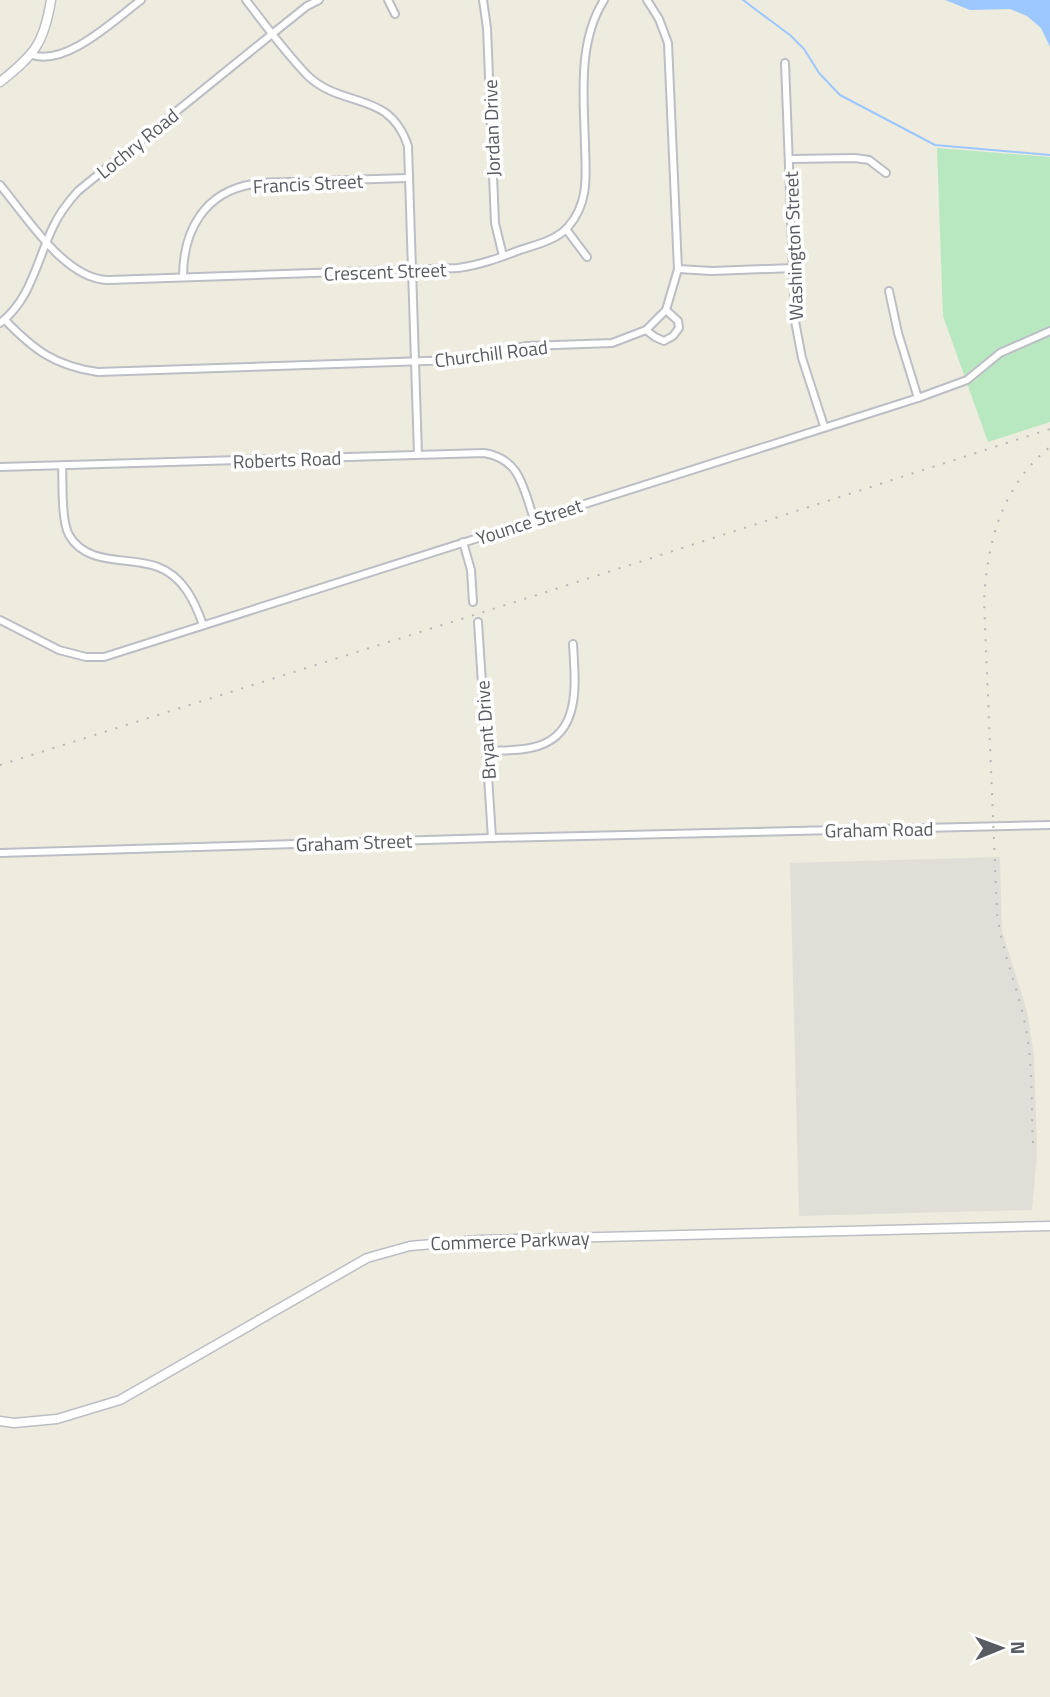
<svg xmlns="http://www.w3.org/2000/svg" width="1050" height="1697" viewBox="0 0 1050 1697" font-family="'Titillium Web',sans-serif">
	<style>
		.industrial { fill: #e0dfd7 }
		.green { fill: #b8e8bf }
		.water { fill: #9dc7ff }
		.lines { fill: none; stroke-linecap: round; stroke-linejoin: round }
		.stream { stroke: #9dc7ff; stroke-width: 2 }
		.minor-casing { stroke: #bcbec5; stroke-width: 10 }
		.tertiary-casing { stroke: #bcbec5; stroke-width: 11 }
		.minor { stroke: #fff; stroke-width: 6 }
		.tertiary { stroke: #fff; stroke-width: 8 }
		.rail { stroke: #b5b6b6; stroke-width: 2; stroke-dasharray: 2 9; stroke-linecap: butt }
		.labels { text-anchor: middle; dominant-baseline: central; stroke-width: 7; stroke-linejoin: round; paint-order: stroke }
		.street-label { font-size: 19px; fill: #585b62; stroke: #fff }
	</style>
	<rect width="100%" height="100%" fill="#edecdf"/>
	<polygon class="industrial" points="1000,857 1002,931 1027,1011 1034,1056 1037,1154 1032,1210 799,1216 790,863"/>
	<polygon class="green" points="937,148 1050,157 1050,422 988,442 943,316"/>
	<polygon class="water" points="945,0 1050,0 1050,47 1041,28 1027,16 1010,9 970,10"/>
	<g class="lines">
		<polyline class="stream" points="743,0 790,35 804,49 819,73 840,95 935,145 1050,155"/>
		<defs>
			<g id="minor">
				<path d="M246,0C265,25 285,52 307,75C343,110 389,89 408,146L418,454"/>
				<polyline points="388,0 395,14"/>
				<polyline points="483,0 487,28 495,223 503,256"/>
				<path d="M32,55C67,66 114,20 141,0"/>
				<polyline points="785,63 795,321 802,358 824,426"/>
				<polyline points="790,159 855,158 869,160 886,173"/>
				<path d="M0,185C27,217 65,280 109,280L458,268C480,265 499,258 520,250C535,245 557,240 568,227C589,203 586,176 585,146C584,98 577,43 604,0"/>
				<polyline points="566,229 587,257"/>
				<polyline points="678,269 712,271 793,268"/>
				<path d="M183,277C183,231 204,192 253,184C271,181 289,182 307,182C340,180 374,179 408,178"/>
				<polyline points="889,291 898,333 918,398"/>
				<path d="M5,320C34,350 55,366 98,372L456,360L527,346L612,343L646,330L666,310L678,269L668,43L659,19L647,0"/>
				<path d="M0,323C31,300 37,260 53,227C59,214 68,202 78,191L272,34L307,6L319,0"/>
				<polyline points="646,330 655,337 664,341 673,336 679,328 678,321 666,310"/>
				<path d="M62,466C63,484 61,520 69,535C87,567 130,556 158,567C183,576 195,602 203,625"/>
				<path d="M0,467L484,453C521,459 523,488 534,519"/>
				<polyline points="463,542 471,570 473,602"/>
				<polyline points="0,620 59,650 86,657 104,657 918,398 967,380 1000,353 1050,331"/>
				<polyline points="478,622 492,838"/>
				<path d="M486,751C501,750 516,751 530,748C583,738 575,683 573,644"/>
				<polyline points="0,853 492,838 1050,825"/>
			</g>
			<g id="tertiary">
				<path d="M0,82C34,55 44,44 51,0"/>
				<polyline points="0,1421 14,1423 57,1419 120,1400 367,1258 410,1246 479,1240 1050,1226"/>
			</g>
		</defs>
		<use href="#minor" class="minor-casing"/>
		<use href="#tertiary" class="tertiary-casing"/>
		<use href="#minor" class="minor"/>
		<use href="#tertiary" class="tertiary"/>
		<g class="rail">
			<polyline points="0,765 537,595 1050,429"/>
			<path d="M1033,1143C1031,1106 1033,1066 1026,1029C1019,990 1002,954 997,913L984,601C987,543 1002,485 1050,447"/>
		</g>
	</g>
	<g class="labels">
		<g class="street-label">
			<text transform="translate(491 128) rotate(-92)">Jordan Drive</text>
			<text transform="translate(137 143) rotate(-39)">Lochry Road</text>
			<text transform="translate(308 183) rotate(-3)">Francis Street</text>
			<text transform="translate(793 246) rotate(-92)">Washington Street</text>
			<text transform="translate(385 271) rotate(-2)">Crescent Street</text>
			<text transform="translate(491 353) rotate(-7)">Churchill Road</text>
			<text transform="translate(287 459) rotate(-2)">Roberts Road</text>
			<text transform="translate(529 521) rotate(-18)">Younce Street</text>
			<text transform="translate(485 730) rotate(-94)">Bryant Drive</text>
			<text transform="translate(879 829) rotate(-1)">Graham Road</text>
			<text transform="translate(354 842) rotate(-2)">Graham Street</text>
			<text transform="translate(510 1240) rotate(-2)">Commerce Parkway</text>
		</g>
	</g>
	<g transform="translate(1001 1648) rotate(89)" stroke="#ffffff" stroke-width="5" paint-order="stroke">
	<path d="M0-5L12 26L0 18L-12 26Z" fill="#585b62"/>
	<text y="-10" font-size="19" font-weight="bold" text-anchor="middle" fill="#585b62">N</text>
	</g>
</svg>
